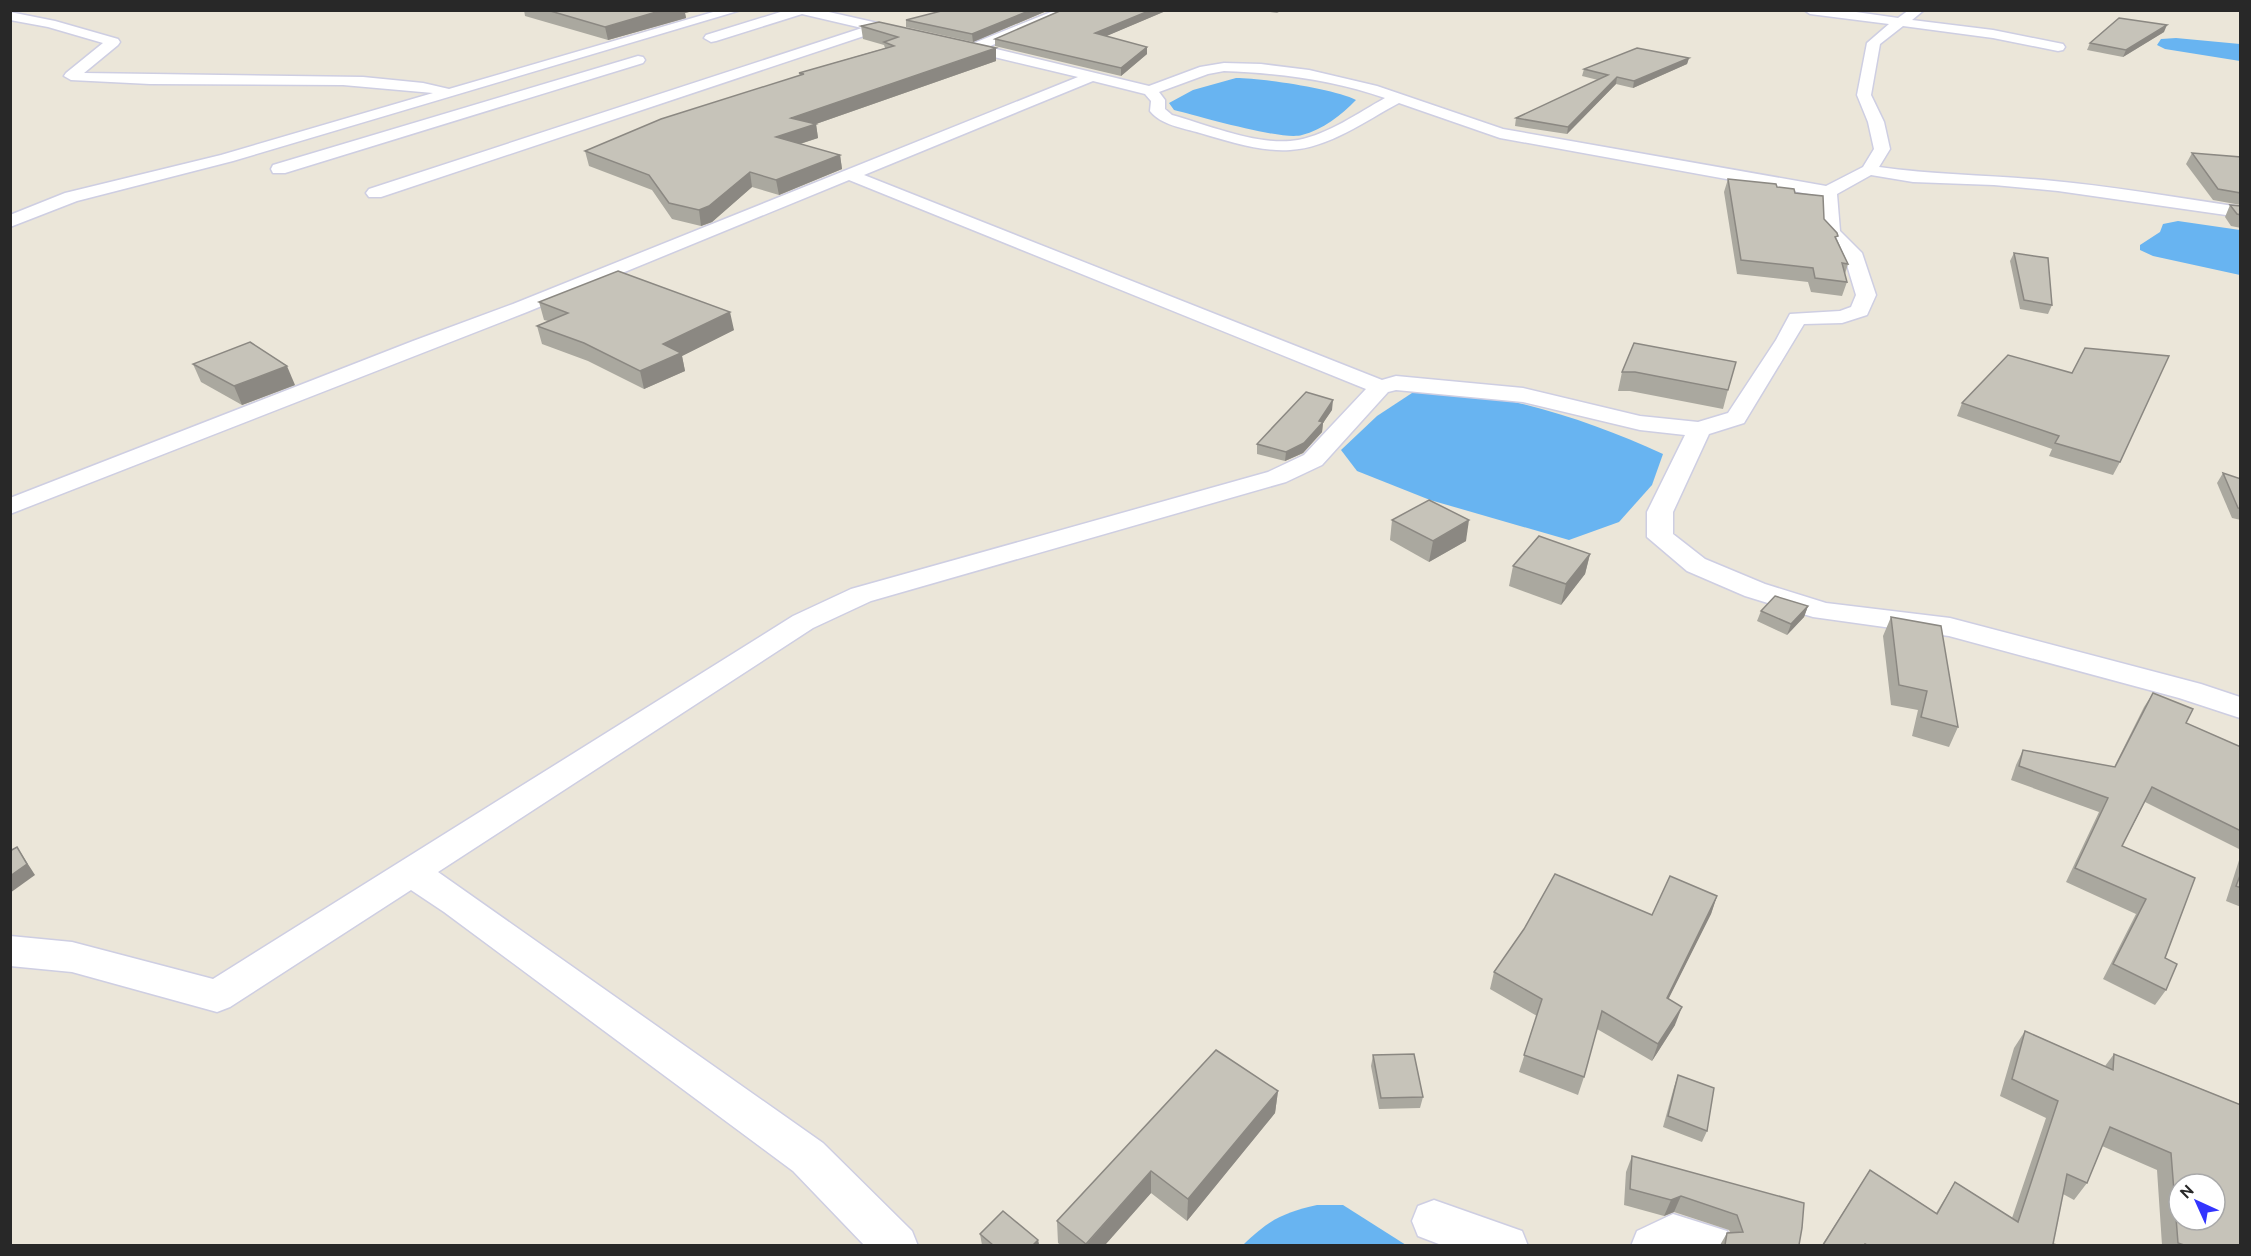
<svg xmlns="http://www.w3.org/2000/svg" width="2251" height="1256" viewBox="0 0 2251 1256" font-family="Ubuntu,sans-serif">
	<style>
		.water { fill: #68b4f1 }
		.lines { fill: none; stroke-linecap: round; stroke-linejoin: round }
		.minor-casing { stroke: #cecee2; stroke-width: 3 }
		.minor { fill: #fff; fill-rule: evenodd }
		.wall { fill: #aaa89f }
		.shaded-wall { fill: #8b8882 }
		.building { fill: #c6c3b9; stroke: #8b8882; stroke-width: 1.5; fill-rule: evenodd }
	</style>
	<rect width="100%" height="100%" fill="#ebe6d9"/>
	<g class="water">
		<polygon points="2176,38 2240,44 2240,61 2165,49 2157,45 2161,39"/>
		<path d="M1236,78C1261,78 1335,89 1356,100C1342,115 1322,130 1302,135C1282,141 1199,116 1174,110L1169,103L1193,90Z"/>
		<polygon points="2178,221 2240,230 2240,275 2153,256 2140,250 2140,245 2160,232 2163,224"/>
		<path d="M1457,391C1527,401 1598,424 1663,454L1652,485L1619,522L1569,540L1430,500L1357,471L1341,450L1377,416L1412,393Z"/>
		<path d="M1317,1205H1343L1406,1245H1243C1269,1220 1282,1213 1317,1205Z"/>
	</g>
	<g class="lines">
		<defs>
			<g id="minor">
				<polygon points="720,10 741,10 233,161 77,201 10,227 10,215 65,193 221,155 433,93 343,85 150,84 71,80 64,76 66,73 103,43 48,27 10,20 10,12 55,21 118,39 120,42 118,45 84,73 363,77 423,83 449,89"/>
				<polygon points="787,10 820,10 882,24 883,27 882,30 381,197 369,197 366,193 369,189 862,28 802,14 716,41 711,42 704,38 706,35"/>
				<path d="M1056,10H1074L988,47L1149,86L1200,67L1224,63L1261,64L1309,70L1377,86L1503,129L1826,186L1863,167L1874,149L1868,122L1857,95L1867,43L1889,24L1810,14L1804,10H1842L1898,18L1909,10H1924L1912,20L1993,30L2063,44L2065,47L2063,50L2058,51L1993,38L1903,26L1880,44L1871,95L1884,122L1890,149L1879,167C1934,175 1989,175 2044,180C2110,186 2175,197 2240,207V217L2058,191L1994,185L1913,182L1871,175L1837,194L1840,231L1862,253L1876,295L1867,315L1842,323L1804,324L1744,423L1709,434L1673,512V534L1705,559L1765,584L1826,603L1950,618L2201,684L2240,697V718L2179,698L1949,636L1813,617L1745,596L1687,571L1647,537V512L1685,435L1640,430L1523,402L1396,390L1388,392L1322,465L1286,482L871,601L813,628L438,872L823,1143L912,1231L918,1246H865L793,1171L444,912L411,890L230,1007L217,1012L72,972L10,966V936L72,942L213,979L793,616L851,589L1268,472L1304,455L1366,389L849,180L527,312L10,514V498L413,341L513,304L1078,77L969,51L967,48L969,45ZM1224,71C1279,73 1333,80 1385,98C1358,113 1329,134 1298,140C1260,147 1208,125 1172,115L1165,109V100L1159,92L1208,74ZM1093,81L1145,94L1151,101L1150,111C1161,125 1183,128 1200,133C1228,141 1260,152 1290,150C1329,148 1365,121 1399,103L1500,138L1820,196L1822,232L1844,255L1856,295L1851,307L1840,311L1790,314L1776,340L1728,413L1698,422L1640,416L1523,388L1396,376L1382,380L864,175Z"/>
				<polygon points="638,56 643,57 645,60 643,63 285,173 273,173 271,169 273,165"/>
				<polygon points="1434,1200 1522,1231 1528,1246 1444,1246 1418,1236 1412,1221 1418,1206"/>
				<polygon points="1673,1214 1727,1231 1733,1246 1631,1246 1637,1231"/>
			</g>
		</defs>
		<use href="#minor" class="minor-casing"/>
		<use href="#minor" class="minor"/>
	</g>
	<g class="wall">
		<polygon points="524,10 697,10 685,13 686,18 608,40 525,16"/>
		<polygon points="1049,10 973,42 906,27 906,20"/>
		<polygon points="1168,10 1106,36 1147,54 1121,76 995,46 995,39"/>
		<polygon points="1257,10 1283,10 1277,13"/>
		<polygon points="861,26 996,48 996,61 816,124 818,138 800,144 840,155 842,169 779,195 752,187 712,222 701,226 672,219 652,190 589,166 585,151 800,76 799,73 885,48 884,45 863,39"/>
		<polygon points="2164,32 2123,57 2087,50 2090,43"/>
		<polygon points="1689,58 1687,64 1633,88 1616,84 1567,134 1515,126 1516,118 1598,80 1582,76 1584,69"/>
		<polygon points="2192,153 2241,157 2241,205 2213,200 2186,164"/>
		<polygon points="1728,179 1777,187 1795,193 1824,219 1837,239 1848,264 1845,274 1847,282 1842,296 1811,292 1808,282 1737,274 1724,192"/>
		<polygon points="2230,205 2241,206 2241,228 2231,226 2225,217"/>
		<polygon points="2014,253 2052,305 2048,314 2020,309 2010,261"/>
		<polygon points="539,302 734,330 682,356 685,371 644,389 588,361 542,344 537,326 548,321 544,320"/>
		<polygon points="1634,343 1728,390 1723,409 1630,391 1618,391 1622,372"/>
		<polygon points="2008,355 2120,462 2113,475 2049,456 2052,449 1957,416 1962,403"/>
		<polygon points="193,364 295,385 242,405 201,382"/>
		<polygon points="1332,410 1323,423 1322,432 1303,453 1285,461 1257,454 1257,444"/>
		<polygon points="2223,473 2241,479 2241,520 2232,518 2217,483"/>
		<polygon points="1392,520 1466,541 1429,562 1390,540"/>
		<polygon points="1590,554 1585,574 1561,605 1509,586 1513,566"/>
		<polygon points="1808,606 1804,617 1787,635 1757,621 1761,611"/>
		<polygon points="1891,617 1958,727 1949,747 1912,736 1918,710 1891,705 1883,636"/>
		<polygon points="2153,693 2186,723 2241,747 2241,850 2145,802 2122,846 2195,878 2165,958 2166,990 2155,1005 2103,979 2136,914 2066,882 2099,812 2011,780 2016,765 2023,750 2114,767 2144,707"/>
		<polygon points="2241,854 2241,907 2226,901"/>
		<polygon points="1717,896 1711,914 1668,999 1675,1025 1652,1061 1597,1029 1584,1077 1578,1095 1519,1072 1537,1016 1490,989 1494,972 1652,915"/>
		<polygon points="2025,1031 2105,1066 2114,1054 2239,1104 2241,1102 2241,1245 2162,1245 2157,1170 2102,1146 2087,1183 2074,1200 2063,1194 2053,1244 2057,1245 1822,1245 1870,1170 1936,1213 1955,1182 2012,1218 2046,1118 2000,1096 2014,1048"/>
		<polygon points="1373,1055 1423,1097 1420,1108 1379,1109 1371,1066"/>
		<polygon points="1678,1075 1707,1131 1702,1142 1663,1127 1674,1087"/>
		<polygon points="1278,1091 1275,1113 1187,1221 1151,1193 1105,1245 1061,1245 1058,1243 1057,1221"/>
		<polygon points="1632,1156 1799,1245 1720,1245 1727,1233 1730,1232 1729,1230 1674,1212 1664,1216 1624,1205 1626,1172"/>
		<polygon points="980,1234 1038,1240 1039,1245 982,1245"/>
	</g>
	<g class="shaded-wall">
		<polygon points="663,10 697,10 685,13 686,18 608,40 605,27"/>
		<polygon points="1031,10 1049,10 973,42 972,34"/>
		<polygon points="1151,10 1168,10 1095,41 1095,33"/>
		<polygon points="2167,25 2164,32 2123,57 2126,50"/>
		<polygon points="1147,47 1147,54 1121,76 1121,68"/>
		<polygon points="996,48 996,61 813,125 816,124 818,138 778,151 776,137 791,118"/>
		<polygon points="1689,58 1687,64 1633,88 1634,81"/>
		<polygon points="1617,77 1616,84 1567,134 1568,127"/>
		<polygon points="840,155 842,169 779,195 776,180"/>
		<polygon points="750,172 752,187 712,222 701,226 699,210"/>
		<polygon points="730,312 734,330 682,356 685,371 644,389 640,371 663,344"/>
		<polygon points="287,366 295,385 242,405 234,386"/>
		<polygon points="1333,400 1332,410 1323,423 1322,432 1303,453 1285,461 1286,452 1319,421"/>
		<polygon points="1469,520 1466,541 1429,562 1433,541"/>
		<polygon points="1590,554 1585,574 1561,605 1566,584"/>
		<polygon points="1808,606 1804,617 1787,635 1791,624"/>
		<polygon points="17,847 35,875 10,893 10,876"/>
		<polygon points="1717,896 1711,914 1660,1016 1667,998"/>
		<polygon points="1682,1007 1675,1025 1652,1061 1658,1044"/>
		<polygon points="1278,1091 1275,1113 1187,1221 1188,1199"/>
		<polygon points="1151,1171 1151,1193 1105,1245 1086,1245"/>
		<polygon points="1681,1196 1674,1212 1664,1216 1671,1200"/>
		<polygon points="1038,1240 1039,1245 1033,1245"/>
	</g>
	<g class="building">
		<polygon points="547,10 663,10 605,27"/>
		<polygon points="945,10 1031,10 972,34 906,20"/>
		<polygon points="1062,10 1151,10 1095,33 1147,47 1121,68 995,39"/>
		<polygon points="2119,18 2167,25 2126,50 2090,43"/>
		<polygon points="879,22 996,48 791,118 816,124 776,137 840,155 776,180 750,172 709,206 699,210 669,203 649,175 585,151 661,119 804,74 799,73 894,46 884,42 898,37 861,26"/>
		<polygon points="1637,48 1689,58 1634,81 1617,77 1568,127 1516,118 1608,75 1584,69"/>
		<polygon points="2192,153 2241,157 2241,193 2218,189"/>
		<polygon points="1728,179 1776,184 1777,187 1794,189 1795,193 1823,196 1824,219 1837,233 1838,236 1835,237 1848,264 1842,263 1847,282 1815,278 1813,268 1741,260"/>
		<polygon points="2230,205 2241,206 2241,215 2237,214"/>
		<polygon points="2014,253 2048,258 2052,305 2024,300"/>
		<polygon points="618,271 730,312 663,344 681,353 640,371 584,343 537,326 568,313 539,302"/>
		<polygon points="250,342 287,366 234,386 193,364"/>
		<polygon points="1634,343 1736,362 1728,390 1635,372 1622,372"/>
		<polygon points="2085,348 2169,356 2120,462 2055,443 2059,436 1962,403 2008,355 2072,373"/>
		<polygon points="1306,392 1333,400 1319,421 1323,422 1304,443 1286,452 1257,444"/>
		<polygon points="2223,473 2241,479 2241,509 2238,508"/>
		<polygon points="1429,500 1469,520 1433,541 1392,520"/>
		<polygon points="1539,536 1590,554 1566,584 1513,566"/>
		<polygon points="1775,596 1808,606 1791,624 1761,611"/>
		<polygon points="1891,617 1941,626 1958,727 1921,717 1927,691 1899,685"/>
		<polygon points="2153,693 2193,709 2186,723 2241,747 2241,831 2152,787 2122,846 2195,878 2165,958 2177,964 2166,990 2113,964 2146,899 2075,868 2108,798 2019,766 2023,750 2115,767"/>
		<polygon points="17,847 27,864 10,876 10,851"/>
		<polygon points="2241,873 2241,888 2236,886"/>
		<polygon points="1555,874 1652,915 1670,876 1717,896 1667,998 1682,1007 1658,1044 1602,1011 1584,1077 1524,1055 1542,999 1494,972 1524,929"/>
		<path d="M2025,1031L2113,1070L2114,1054L2241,1105V1245H2184L2178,1243L2171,1153L2110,1127L2087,1183L2067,1174L2053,1244L2057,1245H1867L1865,1244L1864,1245H1823L1870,1170L1937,1214L1955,1182L2018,1222L2058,1101L2012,1079ZM2179,1184H2215V1220H2179Z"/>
		<polygon points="1216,1050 1278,1091 1188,1199 1151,1171 1086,1244 1057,1221"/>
		<polygon points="1414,1054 1423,1097 1381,1098 1373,1055"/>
		<polygon points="1678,1075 1714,1088 1707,1131 1668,1116"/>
		<polygon points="1632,1156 1804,1203 1802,1228 1799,1245 1725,1245 1727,1233 1743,1232 1737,1215 1681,1196 1671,1200 1630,1189"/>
		<polygon points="1003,1211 1038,1240 1033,1245 993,1245 980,1234"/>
	</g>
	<rect width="2251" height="1256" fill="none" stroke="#282828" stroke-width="24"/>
	<g transform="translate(2197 1202) rotate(315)"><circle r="28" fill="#ffffff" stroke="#a9a9a9" stroke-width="1.5"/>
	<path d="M0-4.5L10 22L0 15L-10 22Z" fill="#3335fe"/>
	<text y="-9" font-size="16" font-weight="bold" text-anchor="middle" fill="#282828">N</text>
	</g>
</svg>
